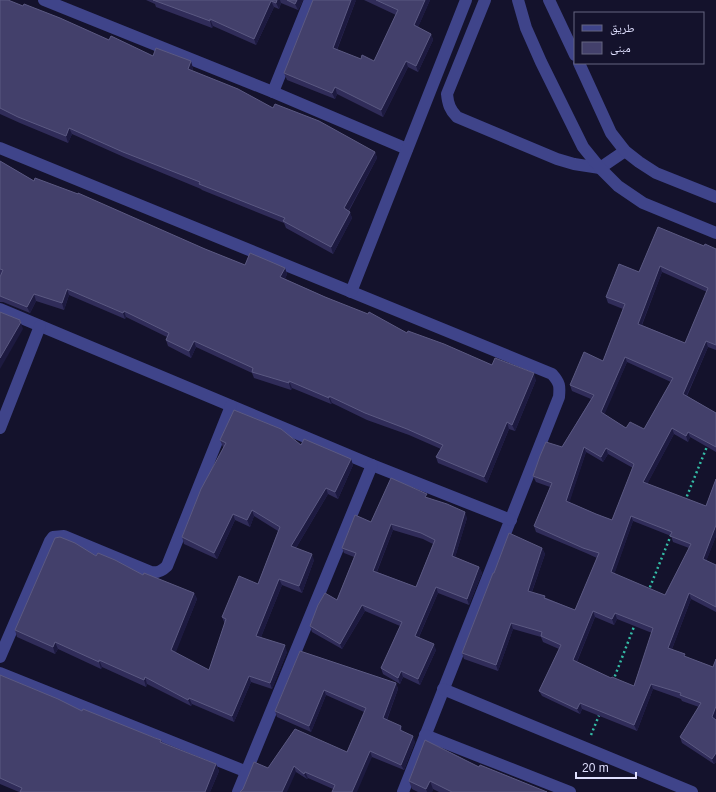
<svg xmlns="http://www.w3.org/2000/svg" width="716" height="792" viewBox="0 0 716 792" font-family="Arial,'Noto Naskh Arabic',sans-serif">
	<style>
		.lines { fill: none; stroke-linecap: round; stroke-linejoin: round }
		.path { stroke: #34bca6; stroke-width: 2.5; stroke-dasharray: 2 3; stroke-linecap: butt }
		.minor { stroke: #3f448a; stroke-width: 12 }
		.wall { fill: #302c59; fill-rule: evenodd }
		.shaded-wall { fill: #1d1a40 }
		.building { fill: #43406b; stroke: #5b5982; fill-rule: evenodd }
	</style>
	<rect width="100%" height="100%" fill="#14122c"/>
	<g class="lines">
		<g class="path">
			<polyline points="685,501 708,444"/>
			<polyline points="648,592 671,535"/>
			<polyline points="613,681 635,624"/>
			<polyline points="591,735 600,713"/>
		</g>
		<g class="minor">
			<polyline points="44,0 273,92 407,149"/>
			<path d="M485,0L447,94C448,104 450,110 457,117L557,159L574,164L600,168L625,151"/>
			<polyline points="518,0 526,28 541,62 583,147 600,168 618,186 643,203 716,233"/>
			<polyline points="549,0 575,55"/>
			<polyline points="579,63 611,133 625,151 639,162 656,173 716,197"/>
			<polyline points="273,92 310,0"/>
			<path d="M0,148L552,374C560,383 560,386 559,397L403,792"/>
			<polyline points="351,292 466,0"/>
			<polyline points="0,309 372,465 511,520"/>
			<polyline points="0,428 40,326"/>
			<path d="M0,657L50,541L53,537L64,536L151,572C158,573 162,571 167,566L231,406"/>
			<polyline points="0,673 247,772"/>
			<polyline points="443,689 692,792"/>
			<polyline points="425,735 570,792"/>
			<polyline points="238,792 372,465"/>
		</g>
	</g>
	<g class="wall">
		<polygon points="0,0 153,56 193,68 192,71 273,108 375,152 377,158 349,211 352,218 333,254 286,228 284,223 202,190 201,189 126,158 72,134 68,143 20,123 0,114"/>
		<polygon points="146,0 303,0 298,10 281,3 279,9 274,7 256,45 213,26 212,28 156,7 155,4"/>
		<polygon points="356,0 337,50 361,59 374,61 396,15 364,0 430,0 418,27 431,34 433,40 418,72 408,67 383,117 337,94 335,99 287,80 284,73"/>
		<polygon points="0,161 34,181 245,265 285,268 287,274 285,279 407,333 492,365 536,380 515,431 509,429 487,483 438,463 436,457 441,449 409,435 367,420 332,403 331,404 292,388 291,390 254,378 252,373 196,347 191,358 168,346 166,340 167,337 126,317 125,319 69,295 64,310 36,301 30,313 3,302 0,302 0,277 1,275 0,275"/>
		<path d="M704,246L716,249V350L708,347L687,396L716,413V452L690,437L688,442L674,434L647,484L706,506L716,479V536L706,561L716,565V612L691,599L672,649L686,657L713,667L716,659V717L715,719L716,720V762L714,764L682,743L680,737L699,707L682,701L681,699L653,689L637,731L582,709L580,714L542,696L539,691L559,649L543,642L541,637L513,629L498,671L464,659L462,653L494,573L542,548L545,554L532,592L575,610L597,558L586,553L536,532L534,526L550,487L536,482L533,476L562,447L591,399L572,391L570,385L603,361L623,309L608,303L606,297L639,272ZM662,272L707,292L685,343L642,325ZM627,362L671,382L644,429L626,428L604,414ZM586,452L603,462L608,454L633,468L612,520L596,514L569,502ZM633,521L671,536L673,542L689,548L665,595L614,574ZM595,617L614,625L617,619L652,633L634,686L611,678L577,662Z"/>
		<polygon points="220,440 301,445 351,459 353,465 338,499 328,494 296,548 314,560 302,593 282,585 261,637 287,652 272,689 251,682 234,722 192,704 191,706 147,684 146,687 102,667 101,669 58,649 55,654 17,637 15,630 96,556 143,575 194,593 197,599 175,653 209,670 225,624 222,617 258,584 278,531 254,516 250,527 235,520 217,559 184,544 182,537 224,447 223,447"/>
		<path d="M428,498L467,518L455,557L479,567L482,573L469,605L438,593L419,637L436,650L420,685L403,677L400,684L383,674L381,668L400,626L365,611L342,649L312,632L310,626L337,600L354,557L344,553L342,548L371,522ZM393,530L423,539L433,544L416,587L377,572Z"/>
		<polygon points="300,651 396,683 398,689 387,720 403,732 415,742 404,770 372,757 333,789 308,778 307,779 296,772 268,768 347,752 364,712 326,695 311,732 277,717 275,711"/>
		<polygon points="0,675 82,711 161,740 162,742 216,764 219,771 210,792 19,792 0,784"/>
		<polygon points="479,767 547,792 439,792 433,789 432,792 418,792 412,789 409,781"/>
	</g>
	<g class="shaded-wall">
		<polygon points="277,0 280,0 281,3 279,9 276,3"/>
		<polygon points="297,0 303,0 298,10 295,4"/>
		<polygon points="351,0 356,0 335,54 333,48"/>
		<polygon points="425,0 430,0 416,32 414,25"/>
		<polygon points="271,1 274,7 256,45 254,39"/>
		<polygon points="210,19 213,26 212,28 210,21"/>
		<polygon points="431,34 433,40 418,72 416,66"/>
		<polygon points="191,61 193,68 190,76 188,69"/>
		<polygon points="406,61 408,67 383,117 381,110"/>
		<polygon points="335,87 337,94 335,99 332,93"/>
		<polygon points="69,128 72,134 68,143 66,136"/>
		<polygon points="375,152 377,158 346,215 344,208"/>
		<polygon points="350,212 352,218 333,254 331,247"/>
		<polygon points="660,266 662,272 640,329 638,324"/>
		<polygon points="285,268 287,274 283,284 280,277"/>
		<polygon points="67,289 69,295 64,310 62,303"/>
		<polygon points="34,294 36,301 30,313 27,307"/>
		<polygon points="124,311 126,317 125,319 123,313"/>
		<polygon points="20,320 23,329 0,369 0,358"/>
		<polygon points="194,341 196,347 191,358 189,351"/>
		<polygon points="706,341 708,347 685,399 683,394"/>
		<polygon points="625,357 627,362 603,418 601,412"/>
		<polygon points="534,373 536,380 515,431 512,425"/>
		<polygon points="289,381 292,388 291,390 289,383"/>
		<polygon points="329,396 332,403 331,404 329,398"/>
		<polygon points="507,422 509,429 487,483 484,477"/>
		<polygon points="672,428 674,434 645,488 643,482"/>
		<polygon points="688,432 690,437 688,442 686,436"/>
		<polygon points="584,447 586,452 568,507 566,501"/>
		<polygon points="606,448 608,454 603,462 601,457"/>
		<polygon points="351,459 353,465 338,499 335,492"/>
		<polygon points="326,488 328,494 293,553 291,546"/>
		<polygon points="252,510 254,516 250,527 247,520"/>
		<polygon points="465,512 467,518 454,561 452,556"/>
		<polygon points="233,514 235,520 217,559 214,553"/>
		<polygon points="631,516 633,521 613,578 611,572"/>
		<polygon points="391,524 393,530 375,576 373,571"/>
		<polygon points="716,525 716,536 705,564 703,559"/>
		<polygon points="542,548 545,554 530,597 528,591"/>
		<polygon points="312,554 314,560 302,593 299,586"/>
		<polygon points="479,567 482,573 469,605 467,599"/>
		<polygon points="279,579 282,585 259,642 256,636"/>
		<polygon points="436,587 438,593 417,641 415,636"/>
		<polygon points="194,593 197,599 174,657 171,650"/>
		<polygon points="689,593 691,599 670,654 668,648"/>
		<polygon points="362,605 365,611 342,649 340,644"/>
		<polygon points="593,611 595,617 575,666 573,660"/>
		<polygon points="615,613 617,619 614,625 612,619"/>
		<polygon points="511,623 513,629 498,671 496,665"/>
		<polygon points="55,642 58,649 55,654 53,647"/>
		<polygon points="434,644 436,650 420,685 418,679"/>
		<polygon points="285,645 287,652 272,689 270,683"/>
		<polygon points="99,660 102,667 101,669 99,662"/>
		<polygon points="401,671 403,677 400,684 398,678"/>
		<polygon points="249,676 251,682 234,722 232,716"/>
		<polygon points="145,677 147,684 146,687 144,680"/>
		<polygon points="396,683 398,689 385,724 383,718"/>
		<polygon points="651,684 653,689 637,731 634,725"/>
		<polygon points="324,690 326,695 311,732 309,726"/>
		<polygon points="189,698 192,704 191,706 188,700"/>
		<polygon points="580,703 582,709 580,714 577,709"/>
		<polygon points="716,706 716,717 714,723 712,717"/>
		<polygon points="401,726 403,732 400,730"/>
		<polygon points="413,736 415,742 404,770 401,765"/>
		<polygon points="370,751 372,757 357,792 352,792"/>
		<polygon points="716,753 716,762 714,764 712,759"/>
		<polygon points="216,764 219,771 210,792 205,792"/>
		<polygon points="294,766 296,772 287,792 282,792"/>
		<polygon points="305,772 308,778 307,779 304,774"/>
		<polygon points="430,781 433,789 432,792 427,792 426,789"/>
	</g>
	<g class="building">
		<polygon points="0,0 8,0 23,6 24,4 60,18 109,40 111,36 153,56 156,48 191,61 188,69 238,89 273,108 275,104 319,121 375,152 344,208 350,212 331,247 283,221 285,218 199,184 200,182 123,152 69,128 66,136 18,117 0,108"/>
		<polygon points="153,0 277,0 276,3 271,1 254,39 210,19 210,21"/>
		<polygon points="287,0 297,0 295,4"/>
		<polygon points="313,0 351,0 333,48 361,59 362,55 374,61 398,10 376,0 425,0 414,25 431,34 416,66 406,61 381,110 335,87 332,93 284,73"/>
		<polygon points="0,161 34,181 35,178 78,194 78,193 205,249 245,265 250,253 276,264 285,268 280,277 325,297 368,314 369,312 407,333 408,331 444,344 492,365 495,358 534,373 512,425 507,422 484,477 436,457 443,445 407,429 365,413 329,396 329,398 289,381 289,383 252,372 253,368 194,341 189,351 166,340 169,333 124,311 123,313 67,289 62,303 34,294 27,307 0,296 0,277 3,270 0,269"/>
		<path d="M658,227L704,246L705,244L716,249V345L706,341L683,394L716,413V447L688,432L686,436L672,428L643,482L706,506L716,479V525L703,559L716,565V607L689,593L668,648L685,654L684,656L713,667L716,659V706L712,717L716,720V753L712,759L680,737L701,703L680,695L681,693L651,684L634,725L580,703L577,709L539,691L561,645L541,636L542,632L511,623L496,665L462,653L493,573H494L509,533L542,548L528,591L545,596L544,598L575,610L599,553L583,548L534,526L552,483L533,476L540,456L546,442L562,447L594,395L570,385L584,352L603,361L625,304L606,297L619,264L639,272ZM660,266L708,288L685,343L638,324ZM625,357L673,378L644,429L630,422L626,428L601,412ZM584,447L601,457L606,448L634,464L612,520L596,514L566,501ZM631,516L672,532L670,536L691,544L665,595L611,572ZM593,611L612,619L615,613L653,628L634,686L612,677L611,678L573,660Z"/>
		<polygon points="0,312 20,320 20,322 21,322 0,358"/>
		<polygon points="234,410 281,429 301,445 304,439 351,459 335,492 326,488 291,546 312,554 299,586 279,579 256,636 285,645 270,683 249,676 232,716 189,698 188,700 145,677 144,680 99,660 99,662 55,642 53,647 15,630 55,538 60,537 75,543 96,556 98,553 115,560 143,575 144,573 194,593 171,650 209,670 226,619 222,617 239,576 258,584 280,527 252,510 247,520 233,514 214,553 182,537 201,489 226,443 220,440"/>
		<path d="M391,478L427,494L425,497L447,504L465,512L452,556L479,567L467,599L436,587L415,636L434,644L418,679L401,671L398,678L381,668L402,622L362,605L340,644L310,626L318,605L325,593L337,600L356,553L342,548L355,515L371,522ZM391,524L421,533L435,540L416,587L373,571Z"/>
		<polygon points="300,651 396,683 383,718 401,726 400,730 413,736 401,765 370,751 352,792 332,792 335,785 305,772 304,774 294,766 282,792 240,792 243,789 254,762 268,768 295,729 347,752 366,708 324,690 309,726 275,711"/>
		<polygon points="0,675 58,699 82,711 83,709 155,738 161,740 160,742 216,764 205,792 20,792 22,788 0,778"/>
		<polygon points="425,740 479,767 480,765 547,792 452,792 430,781 426,789 409,781"/>
	</g>
	<rect x="574" y="12" width="130" height="52" fill="#14122c" stroke="#656480"/>
	<rect x="582" y="25" width="20" height="6" fill="#3f448a" stroke="#656480"/>
	<text x="610" y="32" font-size="12" fill="#dfdffe">طريق</text>
	<rect x="582" y="42" width="20" height="12" fill="#43406b" stroke="#656480"/>
	<text x="610" y="52" font-size="12" fill="#dfdffe">مبنى</text>
	<path d="M576 772v6h60v-6" fill="none" stroke="#dfdffe" stroke-width="2"/>
	<text x="582" y="772" font-size="12" fill="#dfdffe" stroke="#14122c" stroke-width="3" paint-order="stroke">20 m</text>
</svg>
